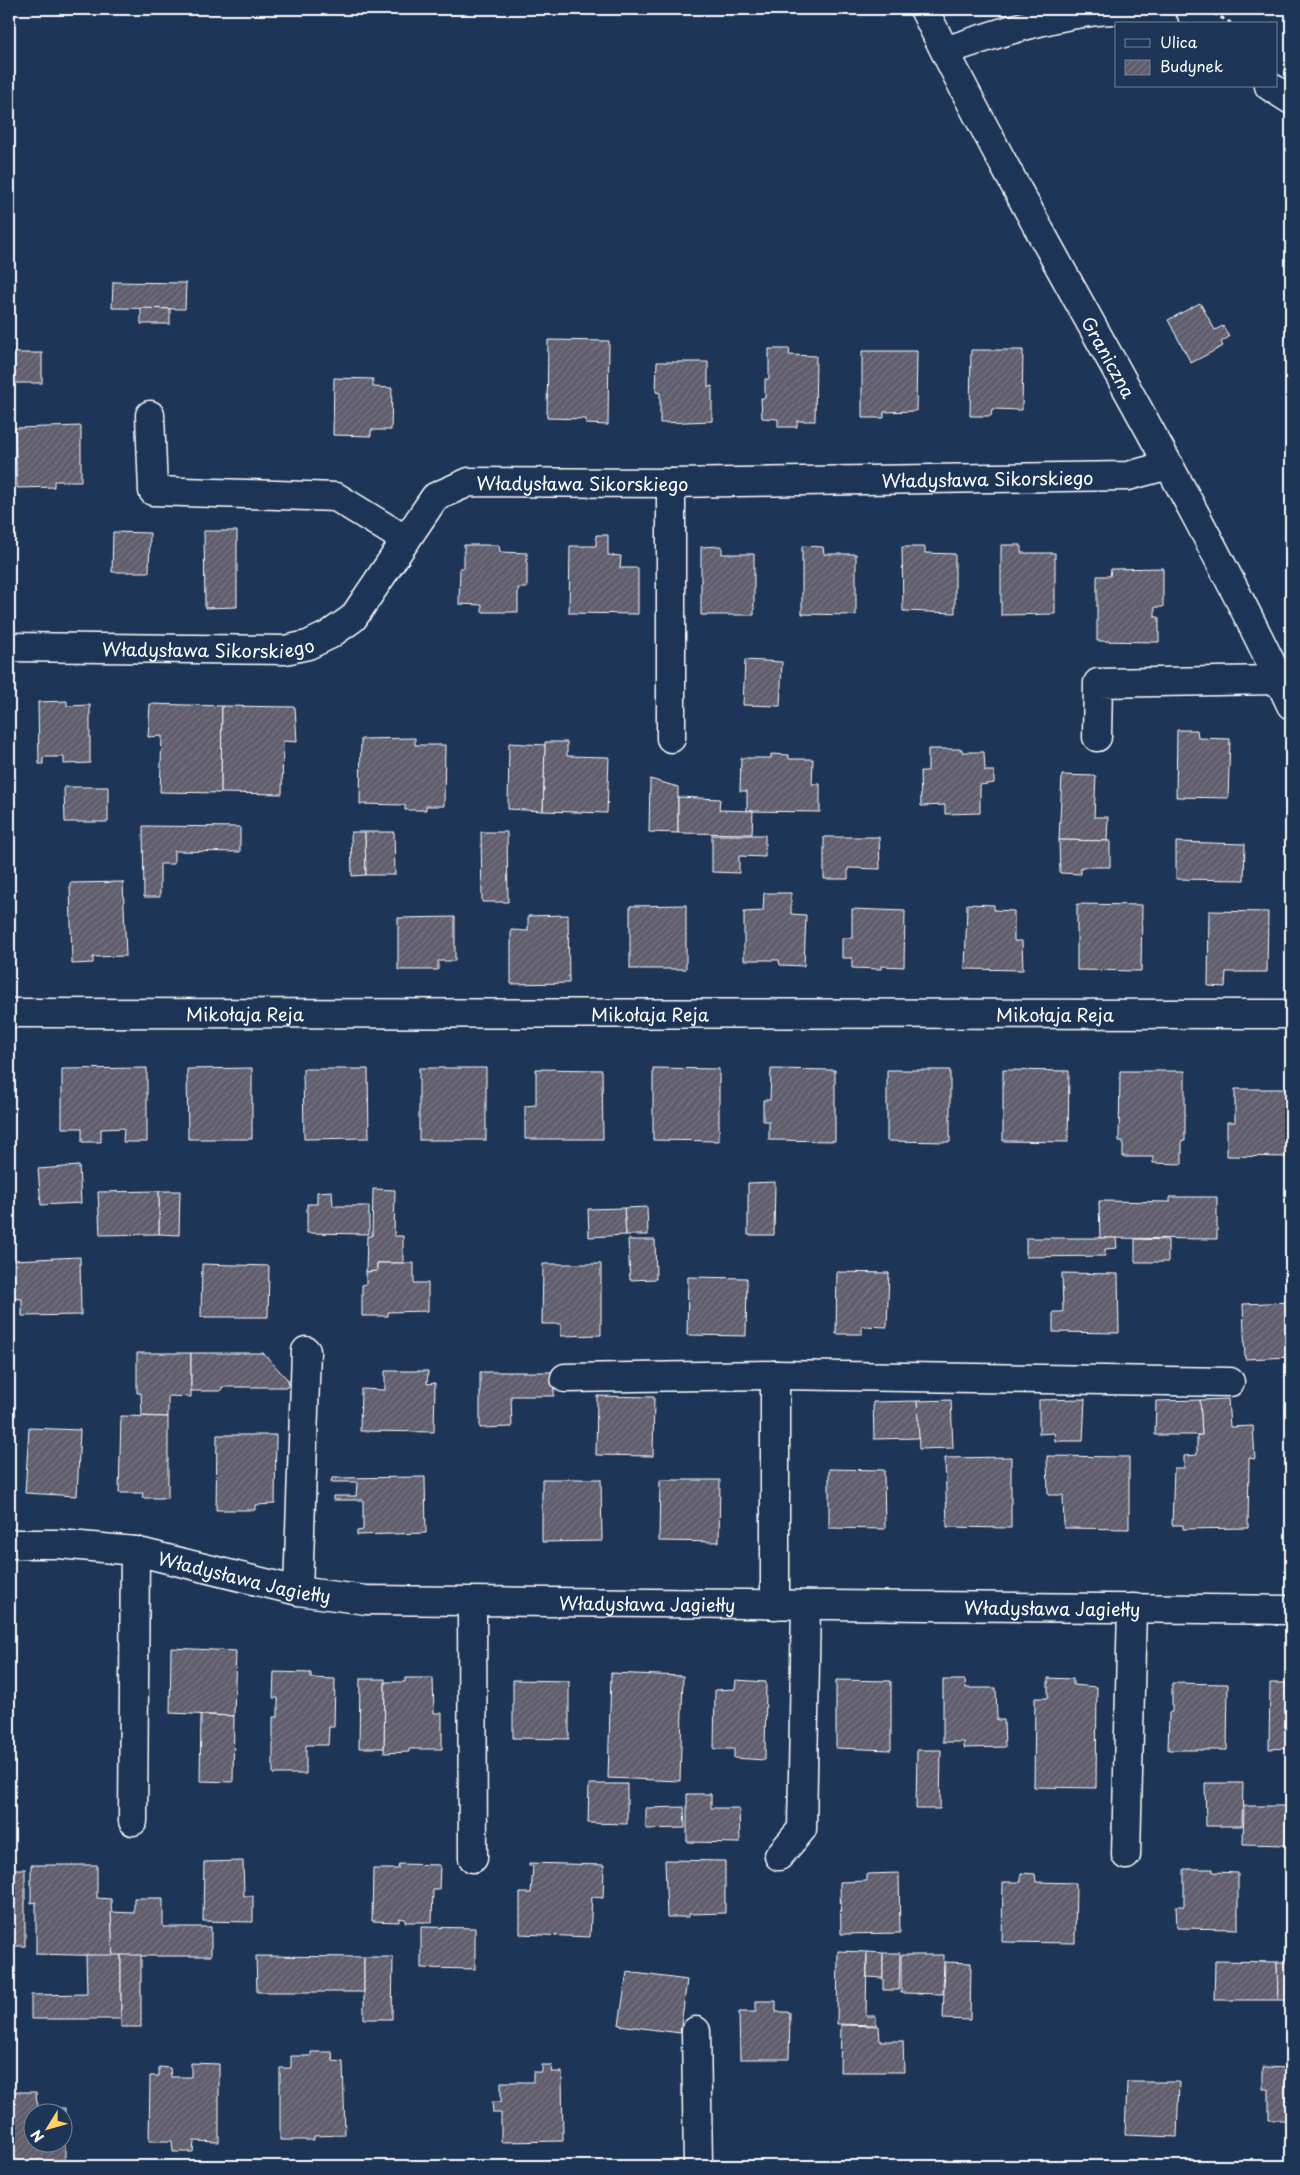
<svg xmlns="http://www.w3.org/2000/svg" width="1300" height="2175" viewBox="0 0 1300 2175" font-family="'Playpen Sans',sans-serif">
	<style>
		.building { fill: url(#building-hatch); stroke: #fff; fill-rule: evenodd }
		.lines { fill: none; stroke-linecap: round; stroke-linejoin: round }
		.minor-casing { stroke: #fff; stroke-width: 31 }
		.path { stroke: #fff; stroke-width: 3; stroke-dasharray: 4 4; stroke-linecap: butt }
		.minor { stroke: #1d3557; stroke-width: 28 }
		.labels { text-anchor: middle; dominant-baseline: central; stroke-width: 4; stroke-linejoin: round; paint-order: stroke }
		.street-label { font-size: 18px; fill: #fff; stroke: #1d3557 }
	</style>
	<defs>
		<pattern id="building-hatch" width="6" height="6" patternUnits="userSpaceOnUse" patternTransform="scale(1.25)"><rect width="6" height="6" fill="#5f5c6c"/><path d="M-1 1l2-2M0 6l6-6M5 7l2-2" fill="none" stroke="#777482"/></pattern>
	</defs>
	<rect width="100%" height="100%" fill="#1d3557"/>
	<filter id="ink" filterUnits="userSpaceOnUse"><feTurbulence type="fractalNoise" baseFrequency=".02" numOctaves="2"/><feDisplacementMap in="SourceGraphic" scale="10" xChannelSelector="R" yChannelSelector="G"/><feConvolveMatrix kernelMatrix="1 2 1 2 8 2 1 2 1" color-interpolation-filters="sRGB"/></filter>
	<g filter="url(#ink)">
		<g class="building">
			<polygon points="113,282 186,283 185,309 112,308"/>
			<polygon points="1200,303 1215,330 1223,326 1229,337 1221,342 1223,346 1191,363 1168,320"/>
			<polygon points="141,308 170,309 170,324 141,324"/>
			<polygon points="548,340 609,341 608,425 586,424 586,419 547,418"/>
			<polygon points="769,349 790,349 789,355 816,356 815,421 797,421 797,427 778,427 778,419 762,418 761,398 765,398 765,379 769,379"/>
			<polygon points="971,350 1023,350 1022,410 992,409 991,416 970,416"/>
			<polygon points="862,351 917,351 916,411 884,412 884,418 862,418"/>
			<rect x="9" y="353" width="33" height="30"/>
			<polygon points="657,362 708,362 708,387 712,386 712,421 660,423 660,393 656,392"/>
			<polygon points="334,378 373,379 373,387 392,388 391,430 371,430 371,436 333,435"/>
			<polygon points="81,426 81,481 54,481 54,487 17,488 15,428"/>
			<polygon points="204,531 237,531 237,607 205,608"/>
			<polygon points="113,532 150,533 149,572 112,572"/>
			<polygon points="596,535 608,535 608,555 621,556 620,568 638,568 638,614 569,613 570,546 596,546"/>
			<polygon points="464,545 499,545 500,552 527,553 527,588 518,588 518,612 482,612 482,605 459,604 460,568 464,568"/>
			<polygon points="1001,545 1021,545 1021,553 1055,553 1055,614 1001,615"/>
			<polygon points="722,546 722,554 754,554 754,615 701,615 701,547"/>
			<polygon points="802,546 823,547 824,554 856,554 856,615 802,614"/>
			<polygon points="902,547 925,547 925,553 955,554 955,613 903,611"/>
			<polygon points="1163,568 1163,607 1155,607 1155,617 1159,617 1159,642 1097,641 1097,576 1110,576 1111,569"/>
			<polygon points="745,660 782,662 780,706 743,705"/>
			<polygon points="67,701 67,706 90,705 90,763 64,764 64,757 43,757 43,764 39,764 38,702"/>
			<polygon points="150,704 222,706 221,793 160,792 162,736 148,737"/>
			<polygon points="222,706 295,707 297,742 283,741 282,794 221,793"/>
			<polygon points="1177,730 1197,730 1198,738 1230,739 1228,798 1176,797"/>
			<polygon points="415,738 415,745 445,745 444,806 426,806 426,810 405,810 405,805 360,804 361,739"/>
			<polygon points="545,742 567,742 567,756 609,757 607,813 543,811"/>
			<polygon points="509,743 545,745 543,811 508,809"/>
			<polygon points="928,749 962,749 962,752 984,752 985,771 994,771 994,783 980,785 980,813 945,814 945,805 921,806 920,771 928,771"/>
			<polygon points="771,754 789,755 789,759 813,759 812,784 820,784 820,812 747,811 747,791 740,791 741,758 771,758"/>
			<polygon points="1062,775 1096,776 1094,817 1108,817 1107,841 1059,840"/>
			<polygon points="650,779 678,787 678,833 649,832"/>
			<polygon points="64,787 108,787 108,822 65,822"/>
			<polygon points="678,797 720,799 719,810 753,811 752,834 678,833"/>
			<polygon points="143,826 240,827 240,852 174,851 174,864 160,864 160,897 144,897"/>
			<polygon points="351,832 365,832 366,875 352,876"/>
			<polygon points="365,832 394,832 395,875 366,875"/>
			<polygon points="481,832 507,832 508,902 482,902"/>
			<polygon points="712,835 765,835 765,857 739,856 739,873 712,872"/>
			<polygon points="824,837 879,837 880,869 848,868 848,879 824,879"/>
			<polygon points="1059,840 1110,841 1110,867 1081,867 1081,874 1060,873"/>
			<polygon points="1176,842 1245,844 1244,880 1176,879"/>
			<polygon points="123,882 126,956 93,957 93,963 72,964 70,883"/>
			<polygon points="764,893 791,893 791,914 806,915 804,966 780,965 779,960 744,960 744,912 763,911"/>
			<polygon points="967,904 994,905 994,910 1014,911 1014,941 1022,941 1023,970 965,969"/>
			<polygon points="1077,904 1142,905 1141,971 1077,970"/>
			<polygon points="686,905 686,969 630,969 630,906"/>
			<polygon points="852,909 905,911 904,967 881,966 881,969 852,968 852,958 842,958 842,938 852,938"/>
			<polygon points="1209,911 1268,912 1267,972 1226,972 1225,987 1208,986"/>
			<polygon points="568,915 569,983 511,984 511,930 528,931 528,916"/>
			<polygon points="455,917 455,961 438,961 438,970 398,970 398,918"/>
			<polygon points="147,1068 147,1142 123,1142 124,1128 101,1129 101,1142 82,1142 82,1128 62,1128 62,1069"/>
			<polygon points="252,1068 252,1139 188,1139 187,1069"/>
			<rect x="419" y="1068" width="67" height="72"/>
			<polygon points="653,1068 719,1069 719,1141 653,1140"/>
			<polygon points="303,1069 368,1069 369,1138 304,1139"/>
			<polygon points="536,1069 602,1070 603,1139 525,1139 525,1106 536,1105"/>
			<polygon points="771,1069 835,1070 835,1141 769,1140 769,1121 763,1121 763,1100 770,1100"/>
			<polygon points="887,1070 950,1070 950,1142 887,1141"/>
			<polygon points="1003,1070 1069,1071 1068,1142 1003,1141"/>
			<polygon points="1120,1071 1185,1071 1185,1141 1182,1141 1182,1164 1153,1163 1153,1157 1123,1157 1123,1141 1119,1141"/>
			<polygon points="1235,1089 1291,1089 1291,1157 1227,1156 1227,1122 1235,1122"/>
			<polygon points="79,1166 81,1203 41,1205 38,1169"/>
			<polygon points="775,1182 774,1235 748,1235 748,1183"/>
			<polygon points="373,1189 395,1190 394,1236 403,1236 403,1263 377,1263 377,1271 366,1272 367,1236 372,1236"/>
			<polygon points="159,1191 180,1191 179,1235 159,1234"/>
			<polygon points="159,1191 159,1234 100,1235 98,1192"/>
			<polygon points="332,1191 333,1206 369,1206 369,1234 307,1233 307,1204 317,1204 317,1192"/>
			<polygon points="1170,1197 1217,1197 1217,1239 1100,1238 1099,1201 1170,1202"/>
			<polygon points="647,1207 648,1235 626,1235 624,1208"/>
			<polygon points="624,1208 626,1235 589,1237 588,1209"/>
			<polygon points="1026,1238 1116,1238 1117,1248 1105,1249 1105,1256 1026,1257"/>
			<polygon points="1135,1239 1168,1240 1168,1262 1135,1262"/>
			<polygon points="628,1240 655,1240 656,1279 630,1280"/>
			<polygon points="80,1257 81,1315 22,1316 22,1299 12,1298 12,1260"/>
			<polygon points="377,1263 414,1263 414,1283 428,1283 428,1311 388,1312 388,1316 362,1316 362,1285 366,1284 366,1272 377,1271"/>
			<polygon points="202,1264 269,1266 268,1317 201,1317"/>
			<polygon points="543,1264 601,1264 601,1335 561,1336 561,1324 542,1324"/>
			<polygon points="837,1272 889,1273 887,1327 862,1326 862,1334 836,1334"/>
			<polygon points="1062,1273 1118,1274 1119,1333 1053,1332 1053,1312 1063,1312"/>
			<polygon points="688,1277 747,1278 746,1336 687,1335"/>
			<polygon points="1291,1302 1291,1357 1245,1359 1243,1304"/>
			<polygon points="137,1353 191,1353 191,1397 168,1396 168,1417 142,1416 141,1393 137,1393"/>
			<polygon points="191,1353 263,1353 288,1380 289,1387 222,1387 221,1391 191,1391"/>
			<polygon points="385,1371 428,1371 427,1384 435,1383 434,1432 360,1431 361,1389 385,1390"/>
			<polygon points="480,1372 554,1372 554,1396 511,1396 512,1427 480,1428"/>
			<polygon points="597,1396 654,1397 653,1456 596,1455"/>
			<polygon points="1085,1399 1083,1441 1055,1441 1054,1433 1039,1434 1039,1400"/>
			<polygon points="1228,1399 1230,1427 1253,1426 1255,1459 1249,1458 1248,1528 1183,1529 1183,1525 1172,1525 1174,1468 1184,1468 1184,1456 1197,1455 1197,1435 1202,1435 1200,1400"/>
			<polygon points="951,1400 953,1448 919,1449 917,1401"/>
			<polygon points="1200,1400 1202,1435 1155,1435 1156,1401"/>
			<polygon points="917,1401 919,1438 874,1439 873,1402"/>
			<polygon points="121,1416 168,1417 168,1498 142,1498 143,1493 119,1493"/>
			<polygon points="29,1428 80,1430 77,1496 25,1493"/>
			<polygon points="217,1435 276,1435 275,1504 255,1505 255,1510 216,1510"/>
			<polygon points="1047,1456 1129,1457 1129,1529 1064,1528 1063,1495 1048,1495"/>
			<polygon points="1011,1457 1011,1528 947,1527 945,1458"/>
			<polygon points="829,1469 884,1470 885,1529 829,1528"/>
			<polygon points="425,1477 426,1533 357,1535 357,1531 363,1530 363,1500 333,1500 333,1496 356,1496 357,1482 331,1482 332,1478"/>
			<polygon points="542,1479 601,1479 602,1541 542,1542"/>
			<polygon points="660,1480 720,1480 719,1542 659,1541"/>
			<polygon points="171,1648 236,1651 234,1716 170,1713"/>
			<polygon points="274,1672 311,1673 311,1678 335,1679 334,1727 329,1727 328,1745 306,1745 306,1774 273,1774 273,1717 278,1717 278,1698 273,1698"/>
			<polygon points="611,1673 683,1676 680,1781 608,1778"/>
			<polygon points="405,1678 433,1678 434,1713 442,1713 442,1749 409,1749 409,1752 384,1753 385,1682 405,1682"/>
			<polygon points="1048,1678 1073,1679 1073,1685 1097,1687 1096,1788 1034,1787 1035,1698 1048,1698"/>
			<polygon points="360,1679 385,1679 384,1748 359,1748"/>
			<polygon points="513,1680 569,1681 569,1739 513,1738"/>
			<polygon points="736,1680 766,1682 765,1760 734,1758 734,1749 714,1749 715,1690 735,1689"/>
			<polygon points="836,1680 891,1681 891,1750 836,1748"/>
			<polygon points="943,1680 965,1680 966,1688 996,1688 997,1720 1004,1720 1005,1747 964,1748 964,1742 943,1742"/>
			<polygon points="1172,1683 1228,1684 1227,1750 1168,1750 1169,1713 1172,1712"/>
			<polygon points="1270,1683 1291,1683 1291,1748 1269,1749"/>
			<polygon points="201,1715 234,1716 233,1782 200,1781"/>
			<polygon points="917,1750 941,1750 940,1809 916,1809"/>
			<polygon points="1205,1783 1243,1783 1242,1826 1206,1826"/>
			<polygon points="589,1784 627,1784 627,1824 588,1823"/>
			<polygon points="687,1794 711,1794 711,1808 739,1808 740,1843 687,1842"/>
			<polygon points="1244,1806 1286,1806 1286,1845 1243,1844"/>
			<polygon points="684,1807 685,1828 646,1829 646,1808"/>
			<polygon points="665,1860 725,1861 725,1913 689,1914 689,1917 667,1917"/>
			<polygon points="243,1861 244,1896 253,1896 253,1922 203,1921 204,1862"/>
			<polygon points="529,1863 604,1865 603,1898 592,1897 590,1937 520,1934 520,1893 531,1893 533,1866 529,1866"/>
			<polygon points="399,1864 440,1865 439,1890 433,1890 432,1922 405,1922 405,1919 399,1918 399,1922 372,1921 373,1869 398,1869"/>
			<polygon points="31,1865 97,1865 97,1898 111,1899 113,1956 36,1954 36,1902 31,1903"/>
			<rect x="9" y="1869" width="16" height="77"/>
			<polygon points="1184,1869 1213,1869 1213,1872 1238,1873 1238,1929 1177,1928 1176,1906 1184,1906"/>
			<polygon points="899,1873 900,1933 841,1934 840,1882 867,1881 867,1874"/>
			<polygon points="1021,1873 1035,1874 1036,1882 1076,1883 1075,1943 1002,1942 1003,1882 1021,1882"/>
			<polygon points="134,1898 163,1898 163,1927 211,1927 211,1956 113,1956 111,1912 134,1913"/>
			<polygon points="421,1927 475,1928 475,1969 421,1968"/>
			<polygon points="838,1951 867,1952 866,2016 876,2016 876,2025 837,2024"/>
			<polygon points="867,1952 883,1953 883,1978 867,1977"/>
			<polygon points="883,1953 900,1953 899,1990 883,1990"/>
			<polygon points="86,1955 121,1955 121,2019 31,2019 31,1995 87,1994"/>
			<rect x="121" y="1955" width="20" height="72"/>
			<polygon points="901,1955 944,1955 943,1994 901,1993"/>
			<polygon points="256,1956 364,1957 364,1992 257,1992"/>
			<polygon points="364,1957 393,1957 392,2019 364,2019"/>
			<polygon points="1215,1961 1277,1962 1278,2000 1214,2000"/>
			<polygon points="945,1962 971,1963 970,2020 943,2019"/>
			<polygon points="1277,1962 1291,1962 1291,2000 1278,2000"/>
			<polygon points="627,1972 687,1980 680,2033 619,2025"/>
			<polygon points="756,2001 776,2001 776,2012 790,2012 789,2059 740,2059 739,2012 756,2012"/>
			<polygon points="841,2025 879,2026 880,2041 903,2041 904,2072 840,2072"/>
			<polygon points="311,2052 332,2052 333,2061 343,2062 345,2135 314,2136 314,2140 280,2140 280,2068 291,2068 291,2056 311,2056"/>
			<polygon points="191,2063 219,2064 219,2142 194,2141 193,2152 173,2152 172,2141 149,2141 150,2076 159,2076 159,2067 170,2068 171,2077 191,2077"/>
			<polygon points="542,2065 552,2065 551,2072 562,2072 563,2141 501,2142 501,2113 493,2113 492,2102 501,2102 501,2082 533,2082 533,2072 542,2072"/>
			<polygon points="1263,2067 1291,2068 1291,2120 1269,2120 1269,2089 1263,2089"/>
			<polygon points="1127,2082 1179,2082 1177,2137 1125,2135"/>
			<path d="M13,2092H36L37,2108H65V2164H10L9,2110H13ZM32,2112H62V2142H32Z"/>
		</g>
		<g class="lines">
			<defs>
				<g id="minor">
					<path id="s1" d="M924,9C1039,245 1180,467 1291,705"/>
					<path d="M945,51C995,34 1063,11 1116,10C1131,10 1151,17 1164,24"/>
					<polyline points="1269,86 1291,100"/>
					<polyline points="150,415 153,491 336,497 406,540"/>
					<polyline points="671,483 671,738"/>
					<path id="s2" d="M9,647L285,650L308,645L329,635L353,618L435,497L469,482L671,483L1128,476L1169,465"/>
					<polyline points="1097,737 1098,683 1280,680"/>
					<path id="s3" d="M9,1013L1291,1014"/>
					<polyline points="775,1375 775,1605"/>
					<polyline points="565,1378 775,1375 1230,1382"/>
					<path id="s4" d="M9,1544H59L135,1551L298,1591L366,1600L1291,1610"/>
					<polyline points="298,1591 306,1351"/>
					<polyline points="472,1602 473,1858"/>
					<polyline points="133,1821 135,1551"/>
					<polyline points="1126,1855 1132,1608"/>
					<polyline points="779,1856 802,1829 806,1605"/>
					<polyline points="696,2031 698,2166"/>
				</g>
			</defs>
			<use href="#minor" class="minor-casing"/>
			<polyline class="path" points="1207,9 1232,24"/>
			<use href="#minor" class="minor"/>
		</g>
	</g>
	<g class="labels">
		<g class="street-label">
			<text stroke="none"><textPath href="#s1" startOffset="394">Graniczna</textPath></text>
			<text stroke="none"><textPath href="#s2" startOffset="1054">Władysława Sikorskiego</textPath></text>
			<text stroke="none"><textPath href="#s2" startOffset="649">Władysława Sikorskiego</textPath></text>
			<text stroke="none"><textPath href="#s2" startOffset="199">Władysława Sikorskiego</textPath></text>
			<text stroke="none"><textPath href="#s3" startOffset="236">Mikołaja Reja</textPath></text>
			<text stroke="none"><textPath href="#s3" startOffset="641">Mikołaja Reja</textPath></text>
			<text stroke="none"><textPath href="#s3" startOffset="1046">Mikołaja Reja</textPath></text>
			<text stroke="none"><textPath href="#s4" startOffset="239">Władysława Jagiełły</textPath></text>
			<text stroke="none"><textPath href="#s4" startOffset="644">Władysława Jagiełły</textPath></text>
			<text stroke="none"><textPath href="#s4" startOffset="1049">Władysława Jagiełły</textPath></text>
		</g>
	</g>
	<rect width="1300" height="2175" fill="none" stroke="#1d3557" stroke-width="30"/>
	<rect x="15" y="15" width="1270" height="2145" fill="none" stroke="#fff" stroke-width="2" filter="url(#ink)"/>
	<rect x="1115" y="22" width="162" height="65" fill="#1d3557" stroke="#77869a"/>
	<rect x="1125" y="39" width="25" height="8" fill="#1d3557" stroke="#77869a"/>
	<text x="1160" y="48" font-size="15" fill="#ffffff">Ulica</text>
	<rect x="1125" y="60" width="25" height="15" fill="url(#building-hatch)" stroke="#77869a"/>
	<text x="1160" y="72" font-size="15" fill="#ffffff">Budynek</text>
	<g transform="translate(48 2128) rotate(233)"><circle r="24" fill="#1d3557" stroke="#77869a"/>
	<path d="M0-4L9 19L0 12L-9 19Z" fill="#ffd166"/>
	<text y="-8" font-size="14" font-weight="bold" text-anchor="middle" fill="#ffffff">N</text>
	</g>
</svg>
